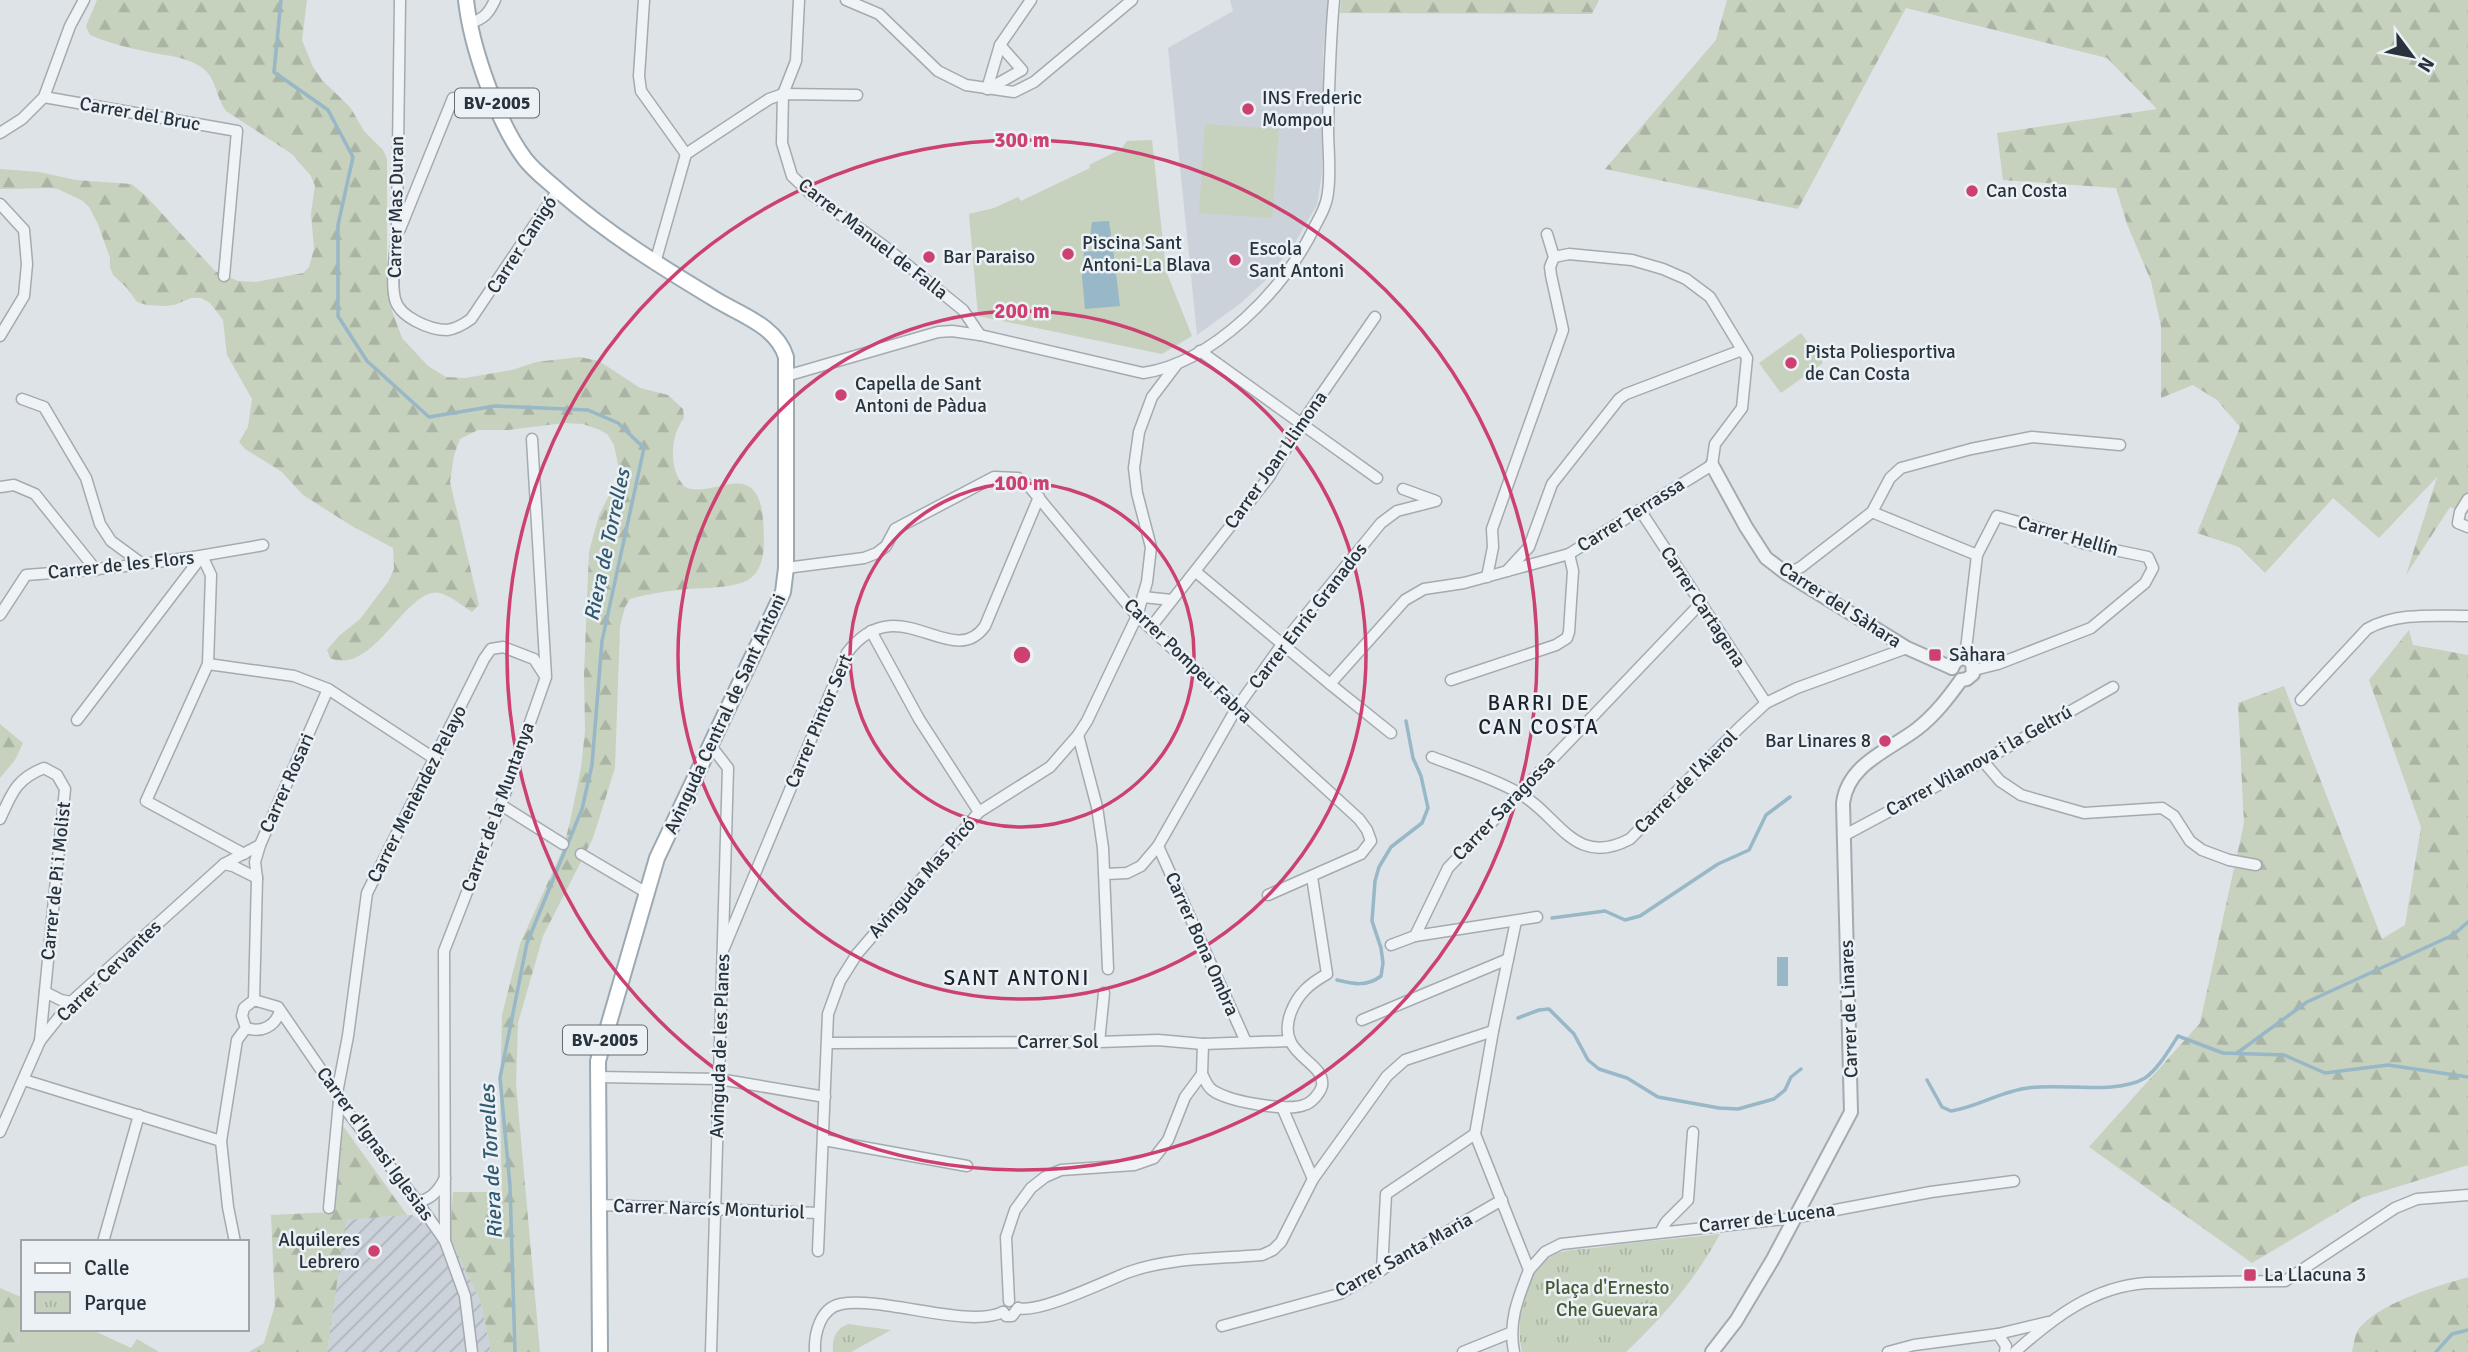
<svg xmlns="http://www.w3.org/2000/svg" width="2468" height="1352" viewBox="0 0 2468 1352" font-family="Signika,sans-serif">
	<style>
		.built { fill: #cbd2d9 }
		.industrial { fill: url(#industrial-furrows) }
		.grass { fill: #c6d1be }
		.forest { fill: url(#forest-firs) }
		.park { fill: url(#park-tufts) }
		.water { fill: #98b7c7 }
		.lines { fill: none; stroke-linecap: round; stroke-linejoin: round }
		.stream { stroke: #98b7c7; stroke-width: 3.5 }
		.minor-casing { stroke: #a3abb1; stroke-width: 13 }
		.tertiary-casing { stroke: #a3abb1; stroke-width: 16 }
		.primary-casing { stroke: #9ca9b2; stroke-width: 18 }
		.minor { stroke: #f0f3f5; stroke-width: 10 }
		.tertiary { stroke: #f0f3f5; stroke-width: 12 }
		.primary { stroke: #fff; stroke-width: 14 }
		.ring { fill: none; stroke: #cc4170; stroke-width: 3.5 }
		.poi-dot { fill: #cc4170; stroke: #ecf1f5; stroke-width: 2.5 }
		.labels { text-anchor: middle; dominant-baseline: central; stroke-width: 5; stroke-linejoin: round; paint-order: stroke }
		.shield { fill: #ecf1f5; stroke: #626c74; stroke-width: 2 }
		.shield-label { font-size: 18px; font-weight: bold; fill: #27333d }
		.poi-label { font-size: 19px; fill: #27333d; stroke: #ecf1f5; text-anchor: start }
		.street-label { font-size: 19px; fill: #27333d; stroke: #ecf1f5 }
		.park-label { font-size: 19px; fill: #425934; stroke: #ecf1f5 }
		.water-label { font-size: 21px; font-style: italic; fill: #315970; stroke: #ecf1f5 }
		.neighbourhood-label { font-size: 21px; letter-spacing: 2px; fill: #19242e; stroke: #ecf1f5 }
		.centre { fill: #cc4170; stroke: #ecf1f5; stroke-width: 3.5 }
		.ring-label { font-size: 21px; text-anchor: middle; font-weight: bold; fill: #cc4170; stroke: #ecf1f5; stroke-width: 5; stroke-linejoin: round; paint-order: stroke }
	</style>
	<defs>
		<pattern id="industrial-furrows" width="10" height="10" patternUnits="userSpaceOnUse" patternTransform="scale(1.75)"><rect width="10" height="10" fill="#cbd2d9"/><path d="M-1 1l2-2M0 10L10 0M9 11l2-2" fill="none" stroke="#aeb5bb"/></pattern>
		<pattern id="forest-firs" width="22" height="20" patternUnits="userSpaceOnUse" patternTransform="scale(1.75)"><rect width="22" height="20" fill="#c6d1be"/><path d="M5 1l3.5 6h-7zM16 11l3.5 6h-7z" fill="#aab4a4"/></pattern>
		<pattern id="park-tufts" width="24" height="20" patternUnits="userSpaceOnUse" patternTransform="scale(1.75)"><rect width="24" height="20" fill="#c6d1be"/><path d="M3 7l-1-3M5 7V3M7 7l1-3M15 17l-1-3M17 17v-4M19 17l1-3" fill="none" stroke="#aab4a4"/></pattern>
	</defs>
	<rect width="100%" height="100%" fill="#dde3e7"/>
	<polygon class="built" points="1230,0 1328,0 1323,52 1322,173 1317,205 1296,241 1267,279 1241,303 1197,335 1168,48 1233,11"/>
	<polygon class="industrial" points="406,1215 412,1215 450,1237 481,1303 491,1352 327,1352 345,1220"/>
	<g class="grass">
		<polygon points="1205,124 1279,129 1272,218 1199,213"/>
		<polygon points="1152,140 1166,271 1192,336 1162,354 978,316 969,214 994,208 1018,197 1021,201 1090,168 1089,165 1121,149 1127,141"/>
		<polygon points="1801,333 1823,363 1781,393 1759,363"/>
		<polygon points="23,1314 23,1329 90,1329 131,1348 137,1339 159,1352 19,1352 18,1317"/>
	</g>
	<g class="forest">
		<path d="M97,0H307L302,40L313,67L323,81L350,107L364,131L383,150L387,159V283L392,311L402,338L428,366L446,377L465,378L512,370L536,362L580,357L599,361L640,388L668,395L683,409L684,418C670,436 668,470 685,487C706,496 731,477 748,486C760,493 762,508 763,520C764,537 767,564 752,577C738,590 697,587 678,590C662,592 646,594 630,599L625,607L620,626L615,768L593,838L543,936L518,1023L516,1084L540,1352H491L481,1303L450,1237L453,1192H502L500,1100L502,1015L520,944L563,849L570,822L581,768L585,731L584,674L589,552L599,515L616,482L618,464L614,445L608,435L600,430L583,424L564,423L508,430H478L460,439L454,455L450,482L479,605L472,612C463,606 451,596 440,593C407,585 374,677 330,658L327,650L339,636L360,619L388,582L394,569L393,548L352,526L303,495L282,472L245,449L239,442L248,427L252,399L227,355L223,320L210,303L201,298H191L174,305L164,306L147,305L137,302L127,288L113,275L110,267V258L98,224L89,207L83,201L58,189L49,188L0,189V169L39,172L76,180L131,184L145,195L215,271L238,281L256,282L303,273L309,267L314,249L311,213L315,186L311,176L292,154L226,111C217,99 216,81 206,71C191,57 168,56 149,52C129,48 108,43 90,35L86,26Z"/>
		<polygon points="1341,0 1599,0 1592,14 1340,13"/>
		<polygon points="1727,0 2468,0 2468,513 2450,507 2406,575 2437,477 2379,538 2333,498 2265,573 2239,547 2197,533 2240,427 2217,400 2193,385 2161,398 2161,326 2151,281 2127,224 2116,188 2003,180 1997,133 2157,109 2107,58 1906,8 1798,209 1605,169 1716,40"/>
		<polygon points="2409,630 2413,645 2468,655 2468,1165 2361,1198 2252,1263 2089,1147 2200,1023 2244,823 2238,703 2284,686 2382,939 2405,925 2421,827 2369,680"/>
		<polygon points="0,724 23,743 15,760 0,778"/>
		<polygon points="343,1126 407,1215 346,1220 327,1352 249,1352 264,1343 275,1305 271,1215 334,1212"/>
		<path d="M2468,1277V1352H2352C2354,1344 2355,1332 2361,1326C2385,1301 2435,1287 2468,1277Z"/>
		<polygon points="0,1288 23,1298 23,1314 18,1317 19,1352 0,1352"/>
	</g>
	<g class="park">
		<path d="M1720,1234C1696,1279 1663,1317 1626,1352H1522C1515,1321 1523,1266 1558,1253C1570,1249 1584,1249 1596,1248C1637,1241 1679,1239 1720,1234Z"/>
		<path d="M848,1324L891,1330L851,1352H833C832,1338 835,1330 848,1324Z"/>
	</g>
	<g class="water">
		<polygon points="1109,221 1112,242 1089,244 1092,222"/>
		<polygon points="1113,249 1120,306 1085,309 1082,277 1084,252"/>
		<rect x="1777" y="957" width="11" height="29"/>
	</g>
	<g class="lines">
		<g class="stream">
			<polyline points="281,0 274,72 328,110 353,157 338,225 338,316 367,361 429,417 495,406 588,410 618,423 644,448 602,641 592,765 582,809 527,943 500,1078 510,1186 515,1352"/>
			<polyline points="1552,918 1605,911 1625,920 1640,916 1718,864 1749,850 1766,815 1790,797"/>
			<path d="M1337,980C1353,984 1367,987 1381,976L1383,963L1381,948L1372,921L1375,881L1379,867L1391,847L1422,823L1428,808L1421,776L1413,758L1406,721"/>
			<polyline points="1518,1018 1539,1010 1549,1009 1574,1034 1588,1060 1599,1069 1627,1078 1658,1097 1719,1108 1738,1109 1774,1099 1785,1090 1791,1077 1801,1069"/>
			<polyline points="2237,1053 2307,1002 2453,935 2468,922"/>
			<path d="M1927,1080L1942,1107L1951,1111C1978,1107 2001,1091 2028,1088C2059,1083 2117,1095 2145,1078C2158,1069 2169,1050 2178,1036L2223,1053L2284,1055L2325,1073L2388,1065L2468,1077"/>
			<polyline points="2436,1352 2452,1334 2468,1330"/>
		</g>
		<defs>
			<g id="minor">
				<path d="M400,0C399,75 398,150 397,224C397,246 390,279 395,299C399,317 430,330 447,330C456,329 464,324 471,319L558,190"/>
				<polyline points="644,0 639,76 641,91 686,154"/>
				<polyline points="799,0 796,61 783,94 782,143 792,176 810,193 884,246 963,310 980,335"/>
				<polyline points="846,0 879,14 938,71 966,85 1014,92 1034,82 1132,0"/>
				<path d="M470,23C484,19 489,13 495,0"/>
				<polyline points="987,89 1000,45 1031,0"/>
				<polyline points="988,89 1022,70 1000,45"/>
				<polyline points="44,97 237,131 224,276"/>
				<polyline points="0,133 22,119 44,97 70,26 84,0"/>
				<polyline points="0,204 24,230 27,264 24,296 0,336"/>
				<polyline points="400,229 453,98"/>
				<polyline points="655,263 686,154 769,99 783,94 857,95"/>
				<polyline points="1200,351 1377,478"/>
				<path d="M786,376L938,332L952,331L980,335L1143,373C1213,363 1286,288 1315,226C1321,215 1327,204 1328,192C1331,171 1328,148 1328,128C1329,85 1330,43 1334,0"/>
				<polyline points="22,399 44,407 86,478 100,524 111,541 141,563"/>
				<polyline points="0,487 14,485 35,494 96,570"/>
				<polyline points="2468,499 2460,512 2458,523 2468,527"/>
				<polyline points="1640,510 1766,703"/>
				<polyline points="1872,512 1977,555"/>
				<polyline points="202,556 211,575 208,664 146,801 244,854"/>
				<polyline points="786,568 864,558 877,553 886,546 895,529 994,477 1018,478 1028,485 1137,616 1359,819 1367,830 1371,841 1361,854 1268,895"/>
				<polyline points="1507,571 1529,547 1552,484 1619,399 1626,394 1742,350"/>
				<polyline points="1196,572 1330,684 1391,733"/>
				<polyline points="1787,574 1801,567 1872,512 1890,478 1901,468 1971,449 2032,437 2120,445"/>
				<polyline points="1487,577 1493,547 1492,529 1563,330 1551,275 1550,267 1554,257 1547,234"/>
				<polyline points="1143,597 1172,600"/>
				<path d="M0,615L26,575C106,570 184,560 263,545"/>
				<polyline points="1151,627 1269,477 1301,424 1375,317"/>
				<polyline points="871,631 919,719 979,812"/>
				<polyline points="1965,658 1977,555 1997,516 2043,529 2086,544 2148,557 2153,568 2145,583 2091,628 1998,664 1974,670"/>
				<polyline points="208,664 294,676 328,689 435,759"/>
				<polyline points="1451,680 1556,645 1567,638 1569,632 1573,571 1569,554"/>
				<polyline points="1330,684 1405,600 1424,589 1464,583 1569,554 1712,465 1715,444 1742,408 1747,358 1710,297 1686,279 1663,269 1632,260 1569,254 1554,257"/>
				<path d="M2301,700L2367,629C2397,612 2435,616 2468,616"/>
				<polyline points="77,720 202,556"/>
				<polyline points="1078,735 1097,807 1103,848 1108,969"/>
				<path d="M1432,757C1460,768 1490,777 1517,792C1559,814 1573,869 1630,839L1740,727L1766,703L1797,688L1907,648"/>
				<polyline points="1983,761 2000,781 2021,795 2084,813 2162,808 2174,816 2190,841 2202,850 2229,860 2256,865"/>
				<polyline points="501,805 563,844"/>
				<path d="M0,819C12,793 16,779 44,768L57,775L65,789L40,1041"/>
				<polyline points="1845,835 1983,761 2113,687"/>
				<polyline points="1158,846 1246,1042"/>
				<polyline points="581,854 647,893"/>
				<polyline points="224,864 233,866 257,878"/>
				<polyline points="1105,874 1127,873 1141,866 1158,846 1236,709 1283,643 1381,523 1397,511 1436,501 1403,489"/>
				<polyline points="1415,936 1448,868 1701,603"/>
				<polyline points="1391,945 1415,936 1537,917"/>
				<path d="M724,948L847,653C898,585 952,673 985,626L1039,497"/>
				<polyline points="45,992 61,1000 71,1002"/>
				<polyline points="254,1000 257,878 255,862 260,845 328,689"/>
				<polyline points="1362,1020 1508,959"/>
				<path d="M246,1028C261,1033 275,1027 280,1011"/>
				<polyline points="1099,1042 1104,993"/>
				<polyline points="828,1043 1099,1042 1158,1040 1203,1044 1289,1041"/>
				<path d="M1202,1074C1204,1078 1207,1085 1210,1088C1222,1101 1288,1112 1304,1105C1312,1103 1320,1093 1322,1086C1326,1060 1274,1056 1291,1012C1298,994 1309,984 1327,974L1312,877"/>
				<polyline points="597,1077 719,1079 825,1097"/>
				<polyline points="24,1080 221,1141"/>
				<polyline points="337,1093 348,1036 367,893 484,659 491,649 503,647 534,659 545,676"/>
				<polyline points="1282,1107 1313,1179"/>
				<polyline points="0,1132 40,1041 71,1002 224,864 260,845"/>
				<polyline points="824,1140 967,1166"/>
				<path d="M417,1201C431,1201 439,1190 445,1178"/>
				<polyline points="600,1205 819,1213"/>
				<polyline points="329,1208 339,1101"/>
				<polyline points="1661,1231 1666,1222 1688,1200 1693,1132"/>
				<polyline points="445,1241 444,951 501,805 546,677 532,439"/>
				<polyline points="103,1242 139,1115"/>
				<polyline points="235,1242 228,1207 221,1141 237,1040 246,1028 242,1016 244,1008 254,1000 278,1007 337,1093 339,1101 417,1201 445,1241 465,1296 472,1352"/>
				<polyline points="818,1251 828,1014 840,981 857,954 979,812 1050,767 1078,735 1087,721 1137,616 1147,582 1151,547 1137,493 1134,468 1139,432 1152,397 1177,364"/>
				<polyline points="1382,1270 1386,1194 1475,1134"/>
				<polyline points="1529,1270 1545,1252 1561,1244 1793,1218 1931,1192 2014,1181"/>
				<polyline points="1009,1301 1006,1237 1015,1210 1031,1188 1045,1177 1061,1170 1134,1165 1154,1158 1168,1140 1185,1097 1202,1074 1203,1044"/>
				<path d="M1018,1308C1039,1314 1105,1281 1129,1272C1171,1257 1218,1259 1262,1255L1273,1250L1281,1242L1313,1179L1387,1076L1405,1060L1493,1031"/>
				<polyline points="1003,1312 1006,1316 1012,1316 1018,1308"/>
				<polyline points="1222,1326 1339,1294 1502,1200"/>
				<polyline points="1998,1334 2006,1346 2005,1352"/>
				<polyline points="711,1352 728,768 711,746"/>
				<path d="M815,1352C814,1334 820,1308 841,1304C882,1296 968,1329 1003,1312"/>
				<polyline points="1463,1352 1510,1333"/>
				<path d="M1514,1352C1508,1322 1518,1298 1529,1270L1475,1134L1493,1031L1516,921"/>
				<polyline points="1888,1352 1914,1345 1998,1334 2048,1322"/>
				<path d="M2015,1352C2054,1317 2093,1287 2146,1283L2285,1281L2395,1208L2417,1199L2468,1195"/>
			</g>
			<g id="tertiary">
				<polyline points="1712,465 1746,527 1766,558 1787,574 1907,648 1952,668"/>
				<path d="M1952,668C1956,658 1965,655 1972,663L1973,674L1967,679L1961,680"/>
				<path d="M1712,1352L1736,1321L1773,1259L1851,1112L1843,803C1848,764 1888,751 1917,729C1935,715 1948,698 1961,680"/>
			</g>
			<path id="primary" d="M466,0C471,46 497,122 525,159C535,172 548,181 560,192C608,234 663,268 718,301C742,315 777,327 786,357V568L783,592L657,858L598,1061L600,1352"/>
		</defs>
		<use href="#minor" class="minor-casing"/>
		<use href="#tertiary" class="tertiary-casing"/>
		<use href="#primary" class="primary-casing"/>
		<use href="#minor" class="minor"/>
		<use href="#tertiary" class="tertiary"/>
		<use href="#primary" class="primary"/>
	</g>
	<g class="ring">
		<circle cx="1022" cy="655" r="172"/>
		<circle cx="1022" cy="655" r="344"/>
		<circle cx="1022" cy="655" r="515"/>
	</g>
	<g class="poi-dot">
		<circle cx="1248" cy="109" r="7"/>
		<circle cx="1972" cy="191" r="7"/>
		<circle cx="1068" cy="254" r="7"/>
		<circle cx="929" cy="257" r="7"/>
		<circle cx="1235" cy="260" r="7"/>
		<circle cx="1791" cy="363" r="7"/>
		<circle cx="841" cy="395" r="7"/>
		<rect x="1928" y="648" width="14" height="14" rx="3.5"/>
		<circle cx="1885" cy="741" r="7"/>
		<circle cx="374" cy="1251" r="7"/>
		<rect x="2243" y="1268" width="14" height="14" rx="3.5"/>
	</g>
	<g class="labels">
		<g class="shield">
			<rect x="455" y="88.5" width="84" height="29" rx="5"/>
			<rect x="563" y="1025.5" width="84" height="29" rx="5"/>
		</g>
		<g class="shield-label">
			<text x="497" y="103">BV-2005</text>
			<text x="605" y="1040">BV-2005</text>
		</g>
		<g class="poi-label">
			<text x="1262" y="98">INS Frederic<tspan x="1262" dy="22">Mompou</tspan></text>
			<text x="1986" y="191">Can Costa</text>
			<text x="1082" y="243">Piscina Sant<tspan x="1082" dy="22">Antoni-La Blava</tspan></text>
			<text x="1249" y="249">Escola<tspan x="1249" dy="22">Sant Antoni</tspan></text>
			<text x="943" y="257">Bar Paraiso</text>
			<text x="1805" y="352">Pista Poliesportiva<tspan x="1805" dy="22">de Can Costa</tspan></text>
			<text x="855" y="384">Capella de Sant<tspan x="855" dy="22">Antoni de Pàdua</tspan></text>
			<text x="1949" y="655">Sàhara</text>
			<text x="1871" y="741" text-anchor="end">Bar Linares 8</text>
			<text x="360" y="1240" text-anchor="end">Alquileres<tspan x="360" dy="22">Lebrero</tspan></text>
			<text x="2264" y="1275">La Llacuna 3</text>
		</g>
		<g class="street-label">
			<text transform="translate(140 114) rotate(10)">Carrer del Bruc</text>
			<text transform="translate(396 207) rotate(-89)">Carrer Mas Duran</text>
			<text transform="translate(873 239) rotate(38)">Carrer Manuel de Falla</text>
			<text transform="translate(522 245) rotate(-57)">Carrer Canigó</text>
			<text transform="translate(1276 460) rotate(-55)">Carrer Joan Llimona</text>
			<text transform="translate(1631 515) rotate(-32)">Carrer Terrassa</text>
			<text transform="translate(2068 536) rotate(16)">Carrer Hellín</text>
			<text transform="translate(121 565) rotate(-6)">Carrer de les Flors</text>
			<text transform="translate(1840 605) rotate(33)">Carrer del Sàhara</text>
			<text transform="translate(1703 607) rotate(57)">Carrer Cartagena</text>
			<text transform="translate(1308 616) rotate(-52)">Carrer Enric Granados</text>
			<text transform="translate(1188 661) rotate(44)">Carrer Pompeu Fabra</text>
			<text transform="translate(725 714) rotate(-65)">Avinguda Central de Sant Antoni</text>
			<text transform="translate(819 721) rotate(-67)">Carrer Pintor Sert</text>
			<text transform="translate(1979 761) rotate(-29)">Carrer Vilanova i la Geltrú</text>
			<text transform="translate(1686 782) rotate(-45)">Carrer de l'Aierol</text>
			<text transform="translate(287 783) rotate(-66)">Carrer Rosari</text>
			<text transform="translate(417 794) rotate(-63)">Carrer Menèndez Pelayo</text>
			<text transform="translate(498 807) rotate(-70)">Carrer de la Muntanya</text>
			<text transform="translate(1504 808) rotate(-46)">Carrer Saragossa</text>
			<text transform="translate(922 878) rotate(-49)">Avinguda Mas Picó</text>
			<text transform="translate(56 881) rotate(-84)">Carrer de Pi i Molist</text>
			<text transform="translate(1202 944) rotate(66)">Carrer Bona Ombra</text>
			<text transform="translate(109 971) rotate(-44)">Carrer Cervantes</text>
			<text transform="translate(1849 1009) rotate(-92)">Carrer de Linares</text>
			<text x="1058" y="1042">Carrer Sol</text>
			<text transform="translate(720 1046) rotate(-88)">Avinguda de les Planes</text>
			<text transform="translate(375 1144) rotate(54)">Carrer d'Ignasi Iglesias</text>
			<text transform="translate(709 1209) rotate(2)">Carrer Narcís Monturiol</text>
			<text transform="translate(1767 1218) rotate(-7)">Carrer de Lucena</text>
			<text transform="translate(1404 1255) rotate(-29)">Carrer Santa Maria</text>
		</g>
		<g class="park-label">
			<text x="1607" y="1288">Plaça d'Ernesto<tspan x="1607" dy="22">Che Guevara</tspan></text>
		</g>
		<g class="water-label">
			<text transform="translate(607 545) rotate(-78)">Riera de Torrelles</text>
			<text transform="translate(491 1162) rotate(-93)">Riera de Torrelles</text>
		</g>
		<g class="neighbourhood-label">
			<text x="1539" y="703">BARRI DE<tspan x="1539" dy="24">CAN COSTA</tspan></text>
			<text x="1017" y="978">SANT ANTONI</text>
		</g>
	</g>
	<circle cx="1022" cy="655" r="10" class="centre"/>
	<g class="ring-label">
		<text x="1022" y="147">300 m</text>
		<text x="1022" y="318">200 m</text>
		<text x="1022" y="490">100 m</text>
	</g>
	<rect x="21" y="1240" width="228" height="91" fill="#ecf1f5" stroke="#9da5ab" stroke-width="2"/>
	<rect x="35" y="1263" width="35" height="10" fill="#ffffff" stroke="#9da5ab" stroke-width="2"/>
	<text x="84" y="1275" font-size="21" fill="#27333d">Calle</text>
	<rect x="35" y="1292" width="35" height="21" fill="url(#park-tufts)" stroke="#9da5ab" stroke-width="2"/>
	<text x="84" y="1310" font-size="21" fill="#27333d">Parque</text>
	<g transform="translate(2412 56) rotate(122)" stroke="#ecf1f5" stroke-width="5" paint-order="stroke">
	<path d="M0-5L12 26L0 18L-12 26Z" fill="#27333d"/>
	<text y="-10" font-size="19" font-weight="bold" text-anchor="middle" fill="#27333d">N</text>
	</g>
</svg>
